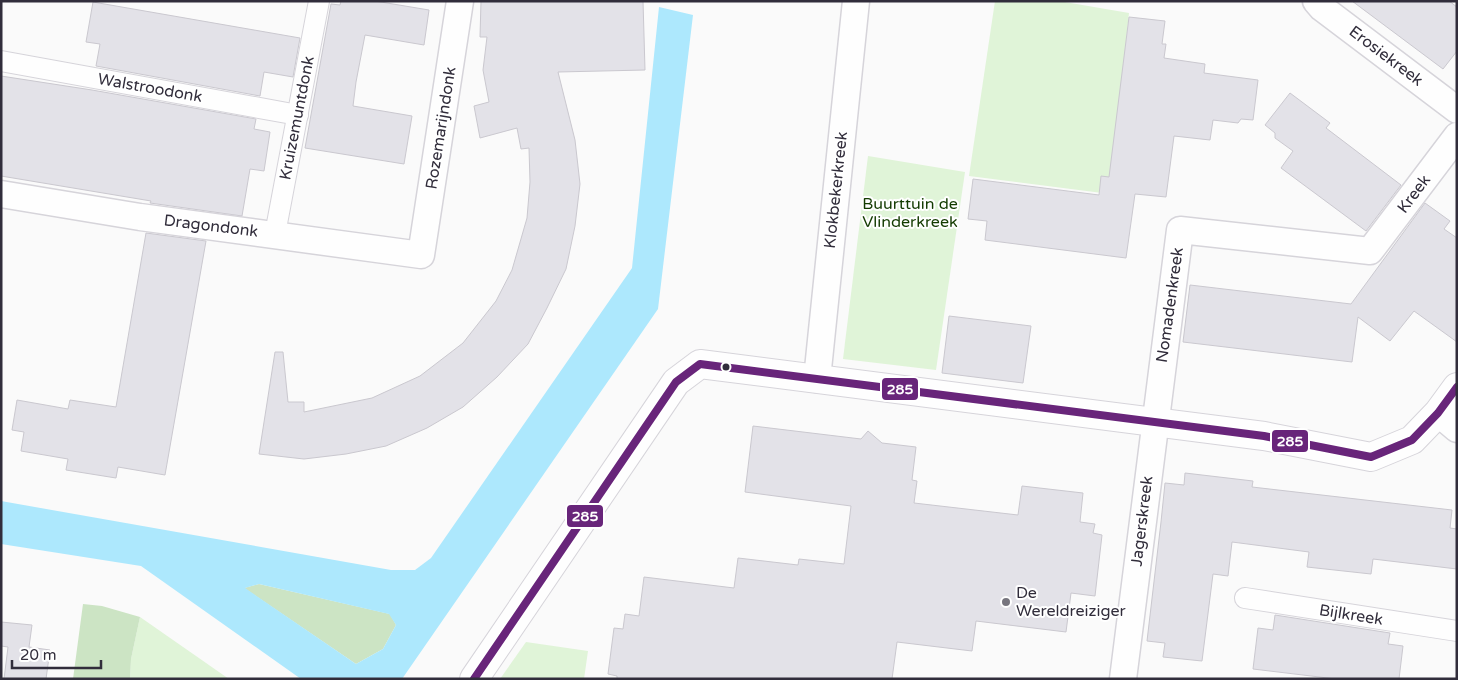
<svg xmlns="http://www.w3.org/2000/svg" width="1458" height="680" viewBox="0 0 1458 680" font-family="'Varela Round',sans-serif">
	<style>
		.green { fill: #e0f4d8 }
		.forest { fill: #cce4c4 }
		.water { fill: #ade8fd; fill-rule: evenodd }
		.building { fill: #e3e2e8; stroke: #cac8cf }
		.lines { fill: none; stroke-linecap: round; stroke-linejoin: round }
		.pedestrian-casing { stroke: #d6d4da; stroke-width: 22 }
		.minor-casing { stroke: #d6d4da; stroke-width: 29 }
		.tertiary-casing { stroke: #d6d4da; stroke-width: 30 }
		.pedestrian { stroke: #fefefe; stroke-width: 20 }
		.minor { stroke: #fefefe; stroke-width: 26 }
		.tertiary { stroke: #fefefe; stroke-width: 28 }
		.bus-1-casing { stroke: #fff; stroke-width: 11 }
		.bus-1 { stroke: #68257a; stroke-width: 8 }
		.bus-dot { fill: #312d3b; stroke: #fff; stroke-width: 2 }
		.poi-dot { fill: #77757e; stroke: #fff; stroke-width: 2 }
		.labels { text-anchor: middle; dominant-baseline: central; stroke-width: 4; stroke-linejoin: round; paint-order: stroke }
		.street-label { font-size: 16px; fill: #312d3b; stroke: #fff }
		.park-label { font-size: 16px; fill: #133b00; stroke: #fff }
		.poi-label { font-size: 16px; fill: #312d3b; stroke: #fff; text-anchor: start }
		.line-badge { stroke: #fff; stroke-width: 2 }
		.badge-label { font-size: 14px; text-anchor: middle; font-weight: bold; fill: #fff }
	</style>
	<rect width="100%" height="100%" fill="#fafafa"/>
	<g class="green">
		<polygon points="995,1 1059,1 1129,13 1110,194 969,176"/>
		<polygon points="868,156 965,172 936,370 843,359"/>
		<polygon points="140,617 229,679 130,679 131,659"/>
		<polygon points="526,642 588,651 584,679 500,679"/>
	</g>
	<g class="forest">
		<polygon points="259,584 390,614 396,625 383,649 356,664 244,588"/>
		<polygon points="83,604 102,606 140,617 131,659 130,679 73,679"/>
	</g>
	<path class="water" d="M659,7L693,15L658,309L402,679H301L141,566L1,544V501L391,570H415L431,558L632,268ZM259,584L389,614L396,625L383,649L356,664L245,588Z"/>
	<g class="building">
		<polygon points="341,1 375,1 429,10 424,45 365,35 356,82 353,106 412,116 404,164 305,148 331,4 340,5"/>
		<polygon points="481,1 643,1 645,70 558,72 575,140 580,184 575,226 566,269 547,308 528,344 497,377 463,407 427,428 386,446 346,454 304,459 259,454 275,352 283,352 288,402 304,402 304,412 372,398 420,376 463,343 496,301 512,270 527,218 530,182 529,148 521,149 517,128 480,138 474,106 489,102 483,70 487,37 480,37"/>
		<polygon points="1352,1 1449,1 1457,7 1457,51 1443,69"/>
		<polygon points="93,2 300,38 293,77 264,72 260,96 96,66 100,44 86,42"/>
		<polygon points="1129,17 1165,21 1162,44 1166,44 1164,58 1205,64 1204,73 1258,80 1253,120 1241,119 1238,123 1213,120 1210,140 1174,136 1166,197 1135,194 1126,258 985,240 987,221 968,219 973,179 1099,195 1101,176 1109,177"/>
		<polygon points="1,76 92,90 256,119 254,129 270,132 264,171 250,169 242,216 150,203 151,201 1,176"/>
		<polygon points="1290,93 1330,123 1326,128 1401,185 1366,231 1281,168 1293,151 1275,138 1275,133 1265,125"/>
		<polygon points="1425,203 1450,221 1444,229 1457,238 1457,342 1414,311 1390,341 1358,317 1352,362 1183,342 1190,285 1351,304"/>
		<polygon points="146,233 206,241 165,475 118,467 116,478 66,470 68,459 21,451 24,432 12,430 17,400 68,409 70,400 116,407"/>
		<polygon points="949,316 1031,326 1023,383 942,373"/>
		<polygon points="753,426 861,439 868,431 882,443 916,447 912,480 917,481 914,503 1018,515 1022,486 1083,493 1080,522 1095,524 1093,533 1102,535 1095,596 1071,593 1066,632 976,621 972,651 897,642 892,679 617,679 617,676 608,674 614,628 623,629 625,614 639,616 644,577 734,588 738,558 798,565 799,559 844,564 851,506 745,492"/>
		<polygon points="1185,473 1253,481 1252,487 1452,510 1450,528 1457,529 1457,569 1373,559 1371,574 1307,567 1309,552 1232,542 1228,576 1213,574 1202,661 1163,657 1165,643 1147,641 1161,522 1165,483 1184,485"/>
		<polygon points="1275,615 1390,633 1388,644 1403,646 1399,679 1336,679 1253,669 1258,628 1273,630"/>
		<polygon points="1,622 32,625 29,647 50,650 46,679 4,679 8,647 1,646"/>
	</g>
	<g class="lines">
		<defs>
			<g id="pedestrian">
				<polyline points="1,61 298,115"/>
				<polyline points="275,234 319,1"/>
				<polyline points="1245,598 1457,631"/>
			</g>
			<g id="minor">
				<polyline points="1316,1 1322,8 1457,110"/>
				<polyline points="1,194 140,217 421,255 460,1"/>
				<polyline points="817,379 856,1"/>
				<polyline points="1438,413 1457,429"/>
				<polyline points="1123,679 1180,230 1370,251 1457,136"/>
			</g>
			<polyline id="tertiary" points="474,679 676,382 700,364 1264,436 1371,457 1412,440 1438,413 1457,387"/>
		</defs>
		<use href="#pedestrian" class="pedestrian-casing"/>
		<use href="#minor" class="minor-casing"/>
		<use href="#tertiary" class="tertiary-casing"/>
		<use href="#pedestrian" class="pedestrian"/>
		<use href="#minor" class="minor"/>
		<use href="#tertiary" class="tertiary"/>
		<defs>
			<polyline id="bus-1" points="474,679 676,382 700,364 1264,436 1371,457 1412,440 1438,413 1457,387"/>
		</defs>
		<use href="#bus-1" class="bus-1-casing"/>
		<use href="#bus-1" class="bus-1"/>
	</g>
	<circle class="bus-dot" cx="726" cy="367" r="4.5"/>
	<circle class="poi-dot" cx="1006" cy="602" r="5"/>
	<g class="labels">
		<g class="street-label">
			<text transform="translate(1386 56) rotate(37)">Erosiekreek</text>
			<text transform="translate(150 88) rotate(10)">Walstroodonk</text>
			<text transform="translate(297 118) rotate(-79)">Kruizemuntdonk</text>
			<text transform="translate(441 128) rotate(-81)">Rozemarijndonk</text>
			<text transform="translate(836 190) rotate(-84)">Klokbekerkreek</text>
			<text transform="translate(1414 194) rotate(-53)">Kreek</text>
			<text transform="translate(211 226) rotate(7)">Dragondonk</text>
			<text transform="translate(1170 305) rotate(-82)">Nomadenkreek</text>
			<text transform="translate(1142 521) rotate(-83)">Jagerskreek</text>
			<text transform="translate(1351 615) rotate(9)">Bijlkreek</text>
		</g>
		<g class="park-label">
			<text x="910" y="204">Buurttuin de<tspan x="910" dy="18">Vlinderkreek</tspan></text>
		</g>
		<g class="poi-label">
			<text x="1016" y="593">De<tspan x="1016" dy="18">Wereldreiziger</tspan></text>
		</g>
	</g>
	<g class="line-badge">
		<rect x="881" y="377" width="38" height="24" rx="5" fill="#68257a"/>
		<rect x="1271" y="429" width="38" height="24" rx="5" fill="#68257a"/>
		<rect x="566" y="504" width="38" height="24" rx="5" fill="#68257a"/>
	</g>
	<g class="badge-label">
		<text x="900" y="394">285</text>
		<text x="1290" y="446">285</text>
		<text x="585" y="521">285</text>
	</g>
	<rect width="1458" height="680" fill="none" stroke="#312d3b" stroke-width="5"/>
	<path d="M12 660v8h89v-8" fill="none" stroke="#312d3b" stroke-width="2.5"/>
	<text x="20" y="660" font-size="15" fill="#312d3b" stroke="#ffffff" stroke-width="4" paint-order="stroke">20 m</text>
</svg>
